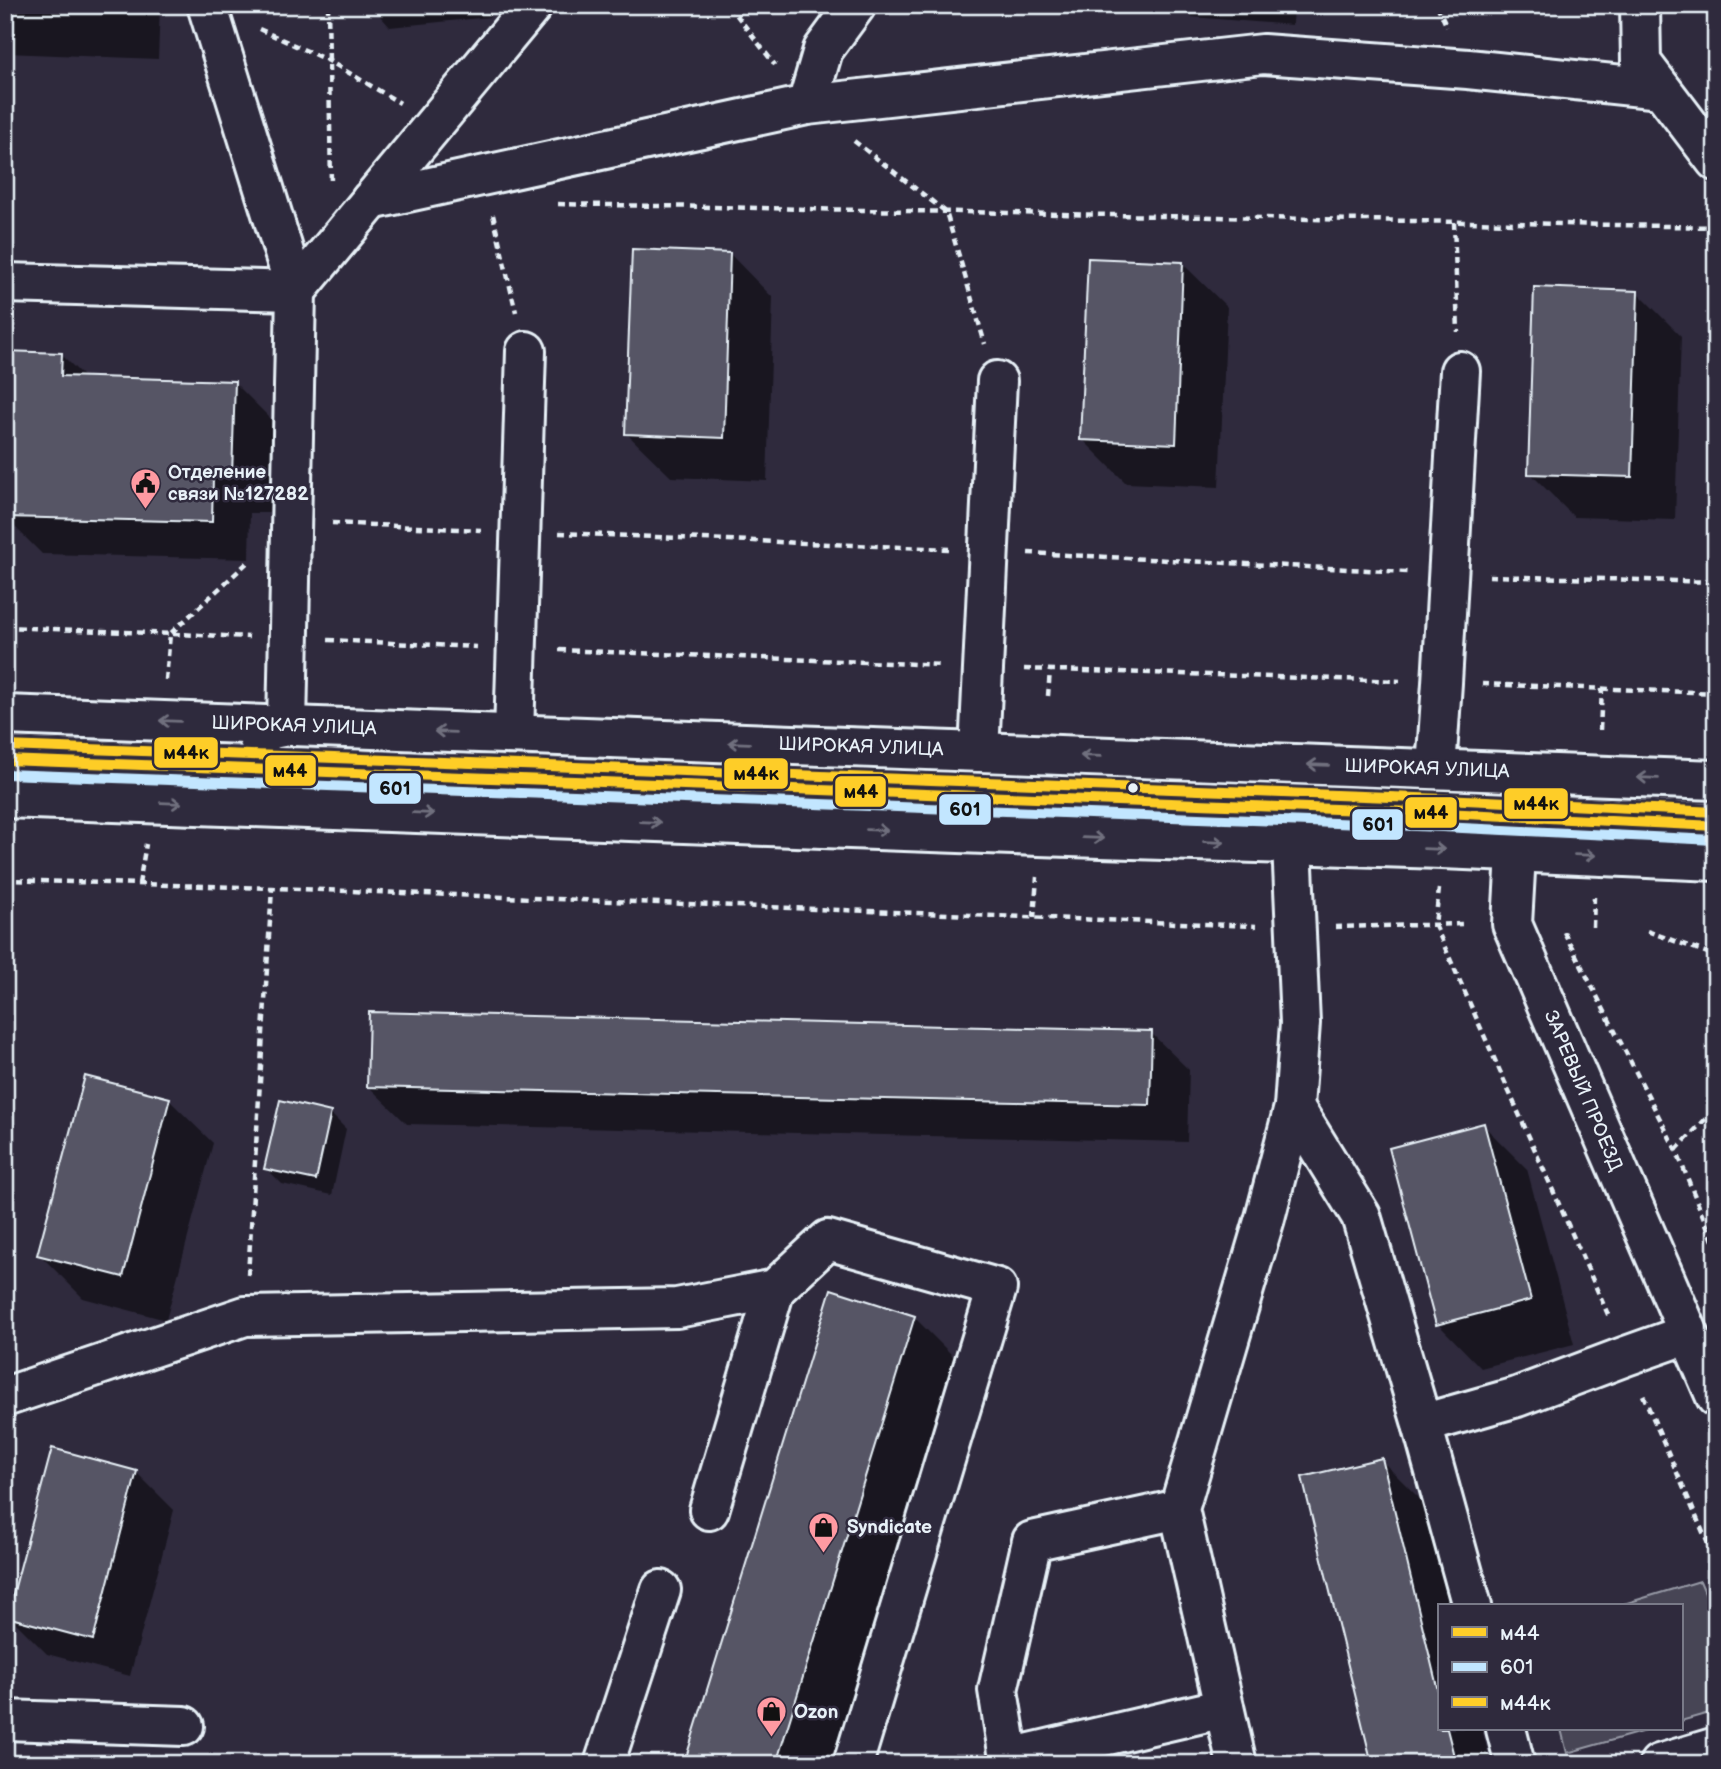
<svg xmlns="http://www.w3.org/2000/svg" width="1721" height="1769" viewBox="0 0 1721 1769" font-family="'Balsamiq Sans',sans-serif">
	<style>
		.green { fill: #464455; stroke: #979aa6; stroke-width: 2 }
		.shadow { fill: #0007 }
		.building { fill: #575565; stroke: #e8f1f8; stroke-width: 2 }
		.lines { fill: none; stroke-linecap: round; stroke-linejoin: round }
		.minor-casing { stroke: #e8f1f8; stroke-width: 44 }
		.major-casing { stroke: #e8f1f8; stroke-width: 44 }
		.path { stroke: #e8f1f8; stroke-width: 4.5; stroke-dasharray: 7 5; stroke-linecap: butt }
		.minor { stroke: #2f2a3d; stroke-width: 38 }
		.major { stroke: #2f2a3d; stroke-width: 38 }
		.bus-1-casing { stroke: #2f2a3d; stroke-width: 16 }
		.bus-2-casing { stroke: #2f2a3d; stroke-width: 16 }
		.bus-3-casing { stroke: #2f2a3d; stroke-width: 16 }
		.bus-1 { stroke: #fecd28; stroke-width: 10 }
		.bus-2 { stroke: #c2e6ff; stroke-width: 10 }
		.bus-3 { stroke: #fecd28; stroke-width: 10 }
		.oneway { stroke: #70707e }
		.bus-dot { fill: #e8f1f8; stroke: #2f2a3d; stroke-width: 2.5 }
		.labels { text-anchor: middle; dominant-baseline: central; stroke-width: 5; stroke-linejoin: round; paint-order: stroke }
		.poi-label { font-size: 19px; font-weight: bold; fill: #e8f1f8; stroke: #2f2a3d; text-anchor: start }
		.street-label { font-size: 19px; fill: #e8f1f8; stroke: #2f2a3d }
		.line-badge { stroke: #2f2a3d; stroke-width: 2.5 }
		.pale-badge-label { font-size: 19px; text-anchor: middle; font-weight: bold; fill: #111 }
	</style>
	<rect width="100%" height="100%" fill="#2f2a3d"/>
	<filter id="ink" filterUnits="userSpaceOnUse"><feTurbulence type="fractalNoise" baseFrequency=".0143" numOctaves="2"/><feDisplacementMap in="SourceGraphic" scale="14" xChannelSelector="R" yChannelSelector="G"/><feConvolveMatrix kernelMatrix="1 2 1 2 8 2 1 2 1" color-interpolation-filters="sRGB"/></filter>
	<g filter="url(#ink)">
		<g class="green">
			<polygon points="1700,1581 1716,1618 1716,1711 1681,1721 1681,1606 1617,1606"/>
			<polygon points="1561,1729 1652,1729 1567,1753"/>
		</g>
		<g class="shadow">
			<polygon points="5,5 160,5 158,59 5,53"/>
			<polygon points="379,5 489,5 490,17 390,27 380,16"/>
			<polygon points="1188,5 1293,5 1292,25 1192,17 1187,12"/>
			<polygon points="730,254 773,298 767,481 671,477 627,434"/>
			<polygon points="1183,264 1227,307 1219,487 1126,483 1082,439"/>
			<polygon points="1637,292 1681,336 1675,520 1574,517 1530,473"/>
			<polygon points="61,354 86,379 234,382 272,420 269,513 250,513 249,559 42,554 5,517"/>
			<polygon points="1151,1033 1189,1070 1187,1142 407,1124 369,1087"/>
			<polygon points="169,1100 213,1143 166,1320 83,1298 39,1254"/>
			<polygon points="330,1113 346,1129 332,1195 282,1184 266,1168"/>
			<polygon points="1483,1125 1527,1169 1574,1344 1481,1368 1438,1324"/>
			<polygon points="914,1317 958,1361 833,1764 686,1764"/>
			<polygon points="1381,1460 1428,1507 1452,1606 1439,1606 1439,1729 1482,1729 1491,1764 1374,1764"/>
			<polygon points="136,1472 174,1510 130,1676 47,1654 9,1616"/>
		</g>
		<g class="building">
			<polygon points="632,249 730,253 724,438 625,434"/>
			<polygon points="1088,258 1183,262 1176,444 1080,440"/>
			<polygon points="1534,287 1638,291 1632,477 1528,474"/>
			<polygon points="5,351 62,353 61,376 235,381 232,476 213,476 212,522 5,517"/>
			<polygon points="369,1012 1152,1031 1150,1105 367,1087"/>
			<polygon points="85,1076 170,1098 123,1277 37,1255"/>
			<polygon points="280,1100 331,1112 316,1180 264,1169"/>
			<polygon points="1484,1123 1531,1300 1436,1325 1389,1148"/>
			<polygon points="831,1289 915,1316 776,1764 684,1764"/>
			<polygon points="52,1448 137,1471 93,1640 7,1617"/>
			<polygon points="1382,1458 1439,1695 1439,1729 1447,1729 1456,1764 1372,1764 1302,1477"/>
		</g>
		<g class="lines">
			<defs>
				<g id="minor">
					<polyline points="207,5 296,291 287,726 272,729 258,737"/>
					<polyline points="1640,5 1641,62 1716,161"/>
					<polyline points="807,105 1263,54 1468,69 1661,89"/>
					<polyline points="371,200 807,105 823,50 856,5"/>
					<polyline points="5,283 296,291 533,5"/>
					<polyline points="514,734 526,351"/>
					<polyline points="979,752 997,381"/>
					<polyline points="5,760 1443,813 1716,826"/>
					<polyline points="1436,769 1442,683 1460,371"/>
					<polyline points="1518,819 1512,924 1716,1397"/>
					<polyline points="1294,1107 1361,1216 1422,1424 1472,1606"/>
					<polyline points="5,1397 245,1316 677,1308 775,1289 828,1240 997,1288 853,1764"/>
					<polyline points="1422,1424 1517,1397 1626,1356 1688,1334"/>
					<polyline points="1179,1509 1032,1541 998,1690 1009,1758 1224,1708"/>
					<polyline points="709,1510 775,1289"/>
					<polyline points="5,1720 184,1726"/>
					<polyline points="1506,1729 1515,1764"/>
					<polyline points="604,1764 661,1590"/>
					<polyline points="1237,1764 1179,1509 1265,1218 1294,1107 1300,1023 1292,844"/>
					<polyline points="1659,1764 1716,1747"/>
				</g>
				<g id="major">
					<polyline points="5,715 1716,780"/>
					<polyline points="5,798 1039,836 1442,849 1716,861"/>
				</g>
			</defs>
			<use href="#minor" class="minor-casing"/>
			<use href="#major" class="major-casing"/>
			<g class="path">
				<polyline points="328,5 331,184"/>
				<polyline points="729,5 775,65"/>
				<polyline points="1437,5 1447,27"/>
				<polyline points="259,29 329,61 400,103"/>
				<polyline points="854,141 946,212 985,344"/>
				<polyline points="558,204 1716,227"/>
				<polyline points="493,215 516,312"/>
				<polyline points="1454,222 1458,332"/>
				<polyline points="332,523 481,530"/>
				<polyline points="559,533 949,549"/>
				<polyline points="1028,553 1407,572"/>
				<polyline points="1489,576 1716,582"/>
				<polyline points="5,627 249,637"/>
				<polyline points="328,640 477,647"/>
				<polyline points="559,650 942,665"/>
				<polyline points="1024,669 1400,681"/>
				<polyline points="166,680 170,634 248,562"/>
				<polyline points="1482,684 1716,693"/>
				<polyline points="1048,696 1050,670"/>
				<polyline points="1600,730 1602,689"/>
				<polyline points="5,880 272,888 1256,926"/>
				<polyline points="139,884 146,844"/>
				<polyline points="1439,889 1435,925 1610,1319"/>
				<polyline points="1034,918 1037,877"/>
				<polyline points="1335,927 1466,924"/>
				<polyline points="1593,927 1594,897"/>
				<polyline points="1647,931 1716,956"/>
				<polyline points="1564,932 1676,1150 1716,1248"/>
				<polyline points="1676,1150 1716,1108"/>
				<polyline points="248,1275 272,888"/>
				<polyline points="1643,1395 1716,1562"/>
			</g>
			<use href="#minor" class="minor"/>
			<use href="#major" class="major"/>
			<defs>
				<polyline id="bus-1" points="5,760 1443,813 1716,826"/>
				<polyline id="bus-2" points="5,774 1442,827 1715,840"/>
				<polyline id="bus-3" points="6,746 1444,799 1716,812"/>
			</defs>
			<use href="#bus-1" class="bus-1-casing"/>
			<use href="#bus-2" class="bus-2-casing"/>
			<use href="#bus-3" class="bus-3-casing"/>
			<use href="#bus-1" class="bus-1"/>
			<use href="#bus-2" class="bus-2"/>
			<use href="#bus-3" class="bus-3"/>
		</g>
		<defs><path id="oneway-shaft" d="M-6 0H5M1.5-3L5.5 0L1.5 3" fill="none" stroke-width="1.6" stroke-linecap="round" stroke-linejoin="round" transform="scale(1.75)"/></defs>
		<g class="oneway">
			<use href="#oneway-shaft" transform="translate(170 721) rotate(-178)"/>
			<use href="#oneway-shaft" transform="translate(445 732) rotate(-178)"/>
			<use href="#oneway-shaft" transform="translate(739 743) rotate(-178)"/>
			<use href="#oneway-shaft" transform="translate(1091 756) rotate(-178)"/>
			<use href="#oneway-shaft" transform="translate(1318 765) rotate(-178)"/>
			<use href="#oneway-shaft" transform="translate(1648 778) rotate(-178)"/>
			<use href="#oneway-shaft" transform="translate(171 803) rotate(2)"/>
			<use href="#oneway-shaft" transform="translate(423 813) rotate(2)"/>
			<use href="#oneway-shaft" transform="translate(650 822) rotate(2)"/>
			<use href="#oneway-shaft" transform="translate(877 830) rotate(2)"/>
			<use href="#oneway-shaft" transform="translate(1093 838) rotate(2)"/>
			<use href="#oneway-shaft" transform="translate(1214 842) rotate(2)"/>
			<use href="#oneway-shaft" transform="translate(1434 849) rotate(2)"/>
			<use href="#oneway-shaft" transform="translate(1585 855) rotate(2)"/>
		</g>
	</g>
	<defs>
		<symbol id="civic-pin" viewBox="-11 -11 22 30"><path d="M0 17L-7.5 6A9.5 9.5 0 1 1 7.5 6Z" fill="#ff9aa2" stroke="#2f2a3d"/><path d="M-.6-6.5H3V-4.5H.6V-3L4-1V1h2V6H-6V1h2V-1L-.6-3ZM-1.2 2.5V6h2.4V2.5Z" fill="#111"/></symbol>
		<symbol id="shop-pin" viewBox="-11 -11 22 30"><path d="M0 17L-7.5 6A9.5 9.5 0 1 1 7.5 6Z" fill="#ff9aa2" stroke="#2f2a3d"/><path d="M-5-2.5h2.3a2.7 3.5 0 0 1 5.4 0H5L5.5 6h-11ZM-1.5-2.5h3a1.5 2.3 0 0 0-3 0Z" fill="#111"/></symbol>
	</defs>
	<g fill-rule="evenodd">
		<use href="#civic-pin" x="128" y="466" width="35" height="47"/>
		<use href="#shop-pin" x="806" y="1510" width="35" height="47"/>
		<use href="#shop-pin" x="754" y="1694" width="35" height="47"/>
	</g>
	<circle class="bus-dot" cx="1133" cy="788" r="6"/>
	<g class="labels">
		<g class="poi-label">
			<text x="168" y="472">Отделение<tspan x="168" dy="22">связи №127282</tspan></text>
			<text x="847" y="1527">Syndicate</text>
			<text x="794" y="1712">Ozon</text>
		</g>
		<g class="street-label">
			<text transform="translate(294 726) rotate(2)">ШИРОКАЯ УЛИЦА</text>
			<text transform="translate(861 747) rotate(2)">ШИРОКАЯ УЛИЦА</text>
			<text transform="translate(1427 769) rotate(2)">ШИРОКАЯ УЛИЦА</text>
			<text transform="translate(1583 1091) rotate(67)">ЗАРЕВЫЙ ПРОЕЗД</text>
		</g>
	</g>
	<g class="line-badge">
		<rect x="153" y="736" width="66" height="33" rx="7" fill="#fecd28"/>
		<rect x="264" y="754" width="53" height="33" rx="7" fill="#fecd28"/>
		<rect x="723" y="757" width="66" height="33" rx="7" fill="#fecd28"/>
		<rect x="368" y="772" width="54" height="33" rx="7" fill="#c2e6ff"/>
		<rect x="834" y="775" width="53" height="33" rx="7" fill="#fecd28"/>
		<rect x="1503" y="787" width="66" height="33" rx="7" fill="#fecd28"/>
		<rect x="938" y="793" width="54" height="33" rx="7" fill="#c2e6ff"/>
		<rect x="1404" y="796" width="54" height="33" rx="7" fill="#fecd28"/>
		<rect x="1351" y="808" width="53" height="33" rx="7" fill="#c2e6ff"/>
	</g>
	<g class="pale-badge-label">
		<text x="186" y="759">м44к</text>
		<text x="290" y="777">м44</text>
		<text x="756" y="780">м44к</text>
		<text x="395" y="795">601</text>
		<text x="861" y="798">м44</text>
		<text x="1536" y="810">м44к</text>
		<text x="965" y="816">601</text>
		<text x="1431" y="819">м44</text>
		<text x="1378" y="831">601</text>
	</g>
	<rect width="1721" height="1769" fill="none" stroke="#2f2a3d" stroke-width="28"/>
	<rect x="14" y="14" width="1693" height="1741" fill="none" stroke="#e8f1f8" stroke-width="2.5" filter="url(#ink)"/>
	<rect x="1438" y="1604" width="245" height="126" fill="#2f2a3d" stroke="#797a88" stroke-width="2"/>
	<rect x="1452" y="1627" width="35" height="10" fill="#fecd28" stroke="#797a88" stroke-width="2"/>
	<text x="1500" y="1640" font-size="21" fill="#e8f1f8">м44</text>
	<rect x="1452" y="1662" width="35" height="10" fill="#c2e6ff" stroke="#797a88" stroke-width="2"/>
	<text x="1500" y="1674" font-size="21" fill="#e8f1f8">601</text>
	<rect x="1452" y="1697" width="35" height="10" fill="#fecd28" stroke="#797a88" stroke-width="2"/>
	<text x="1500" y="1710" font-size="21" fill="#e8f1f8">м44к</text>
</svg>
